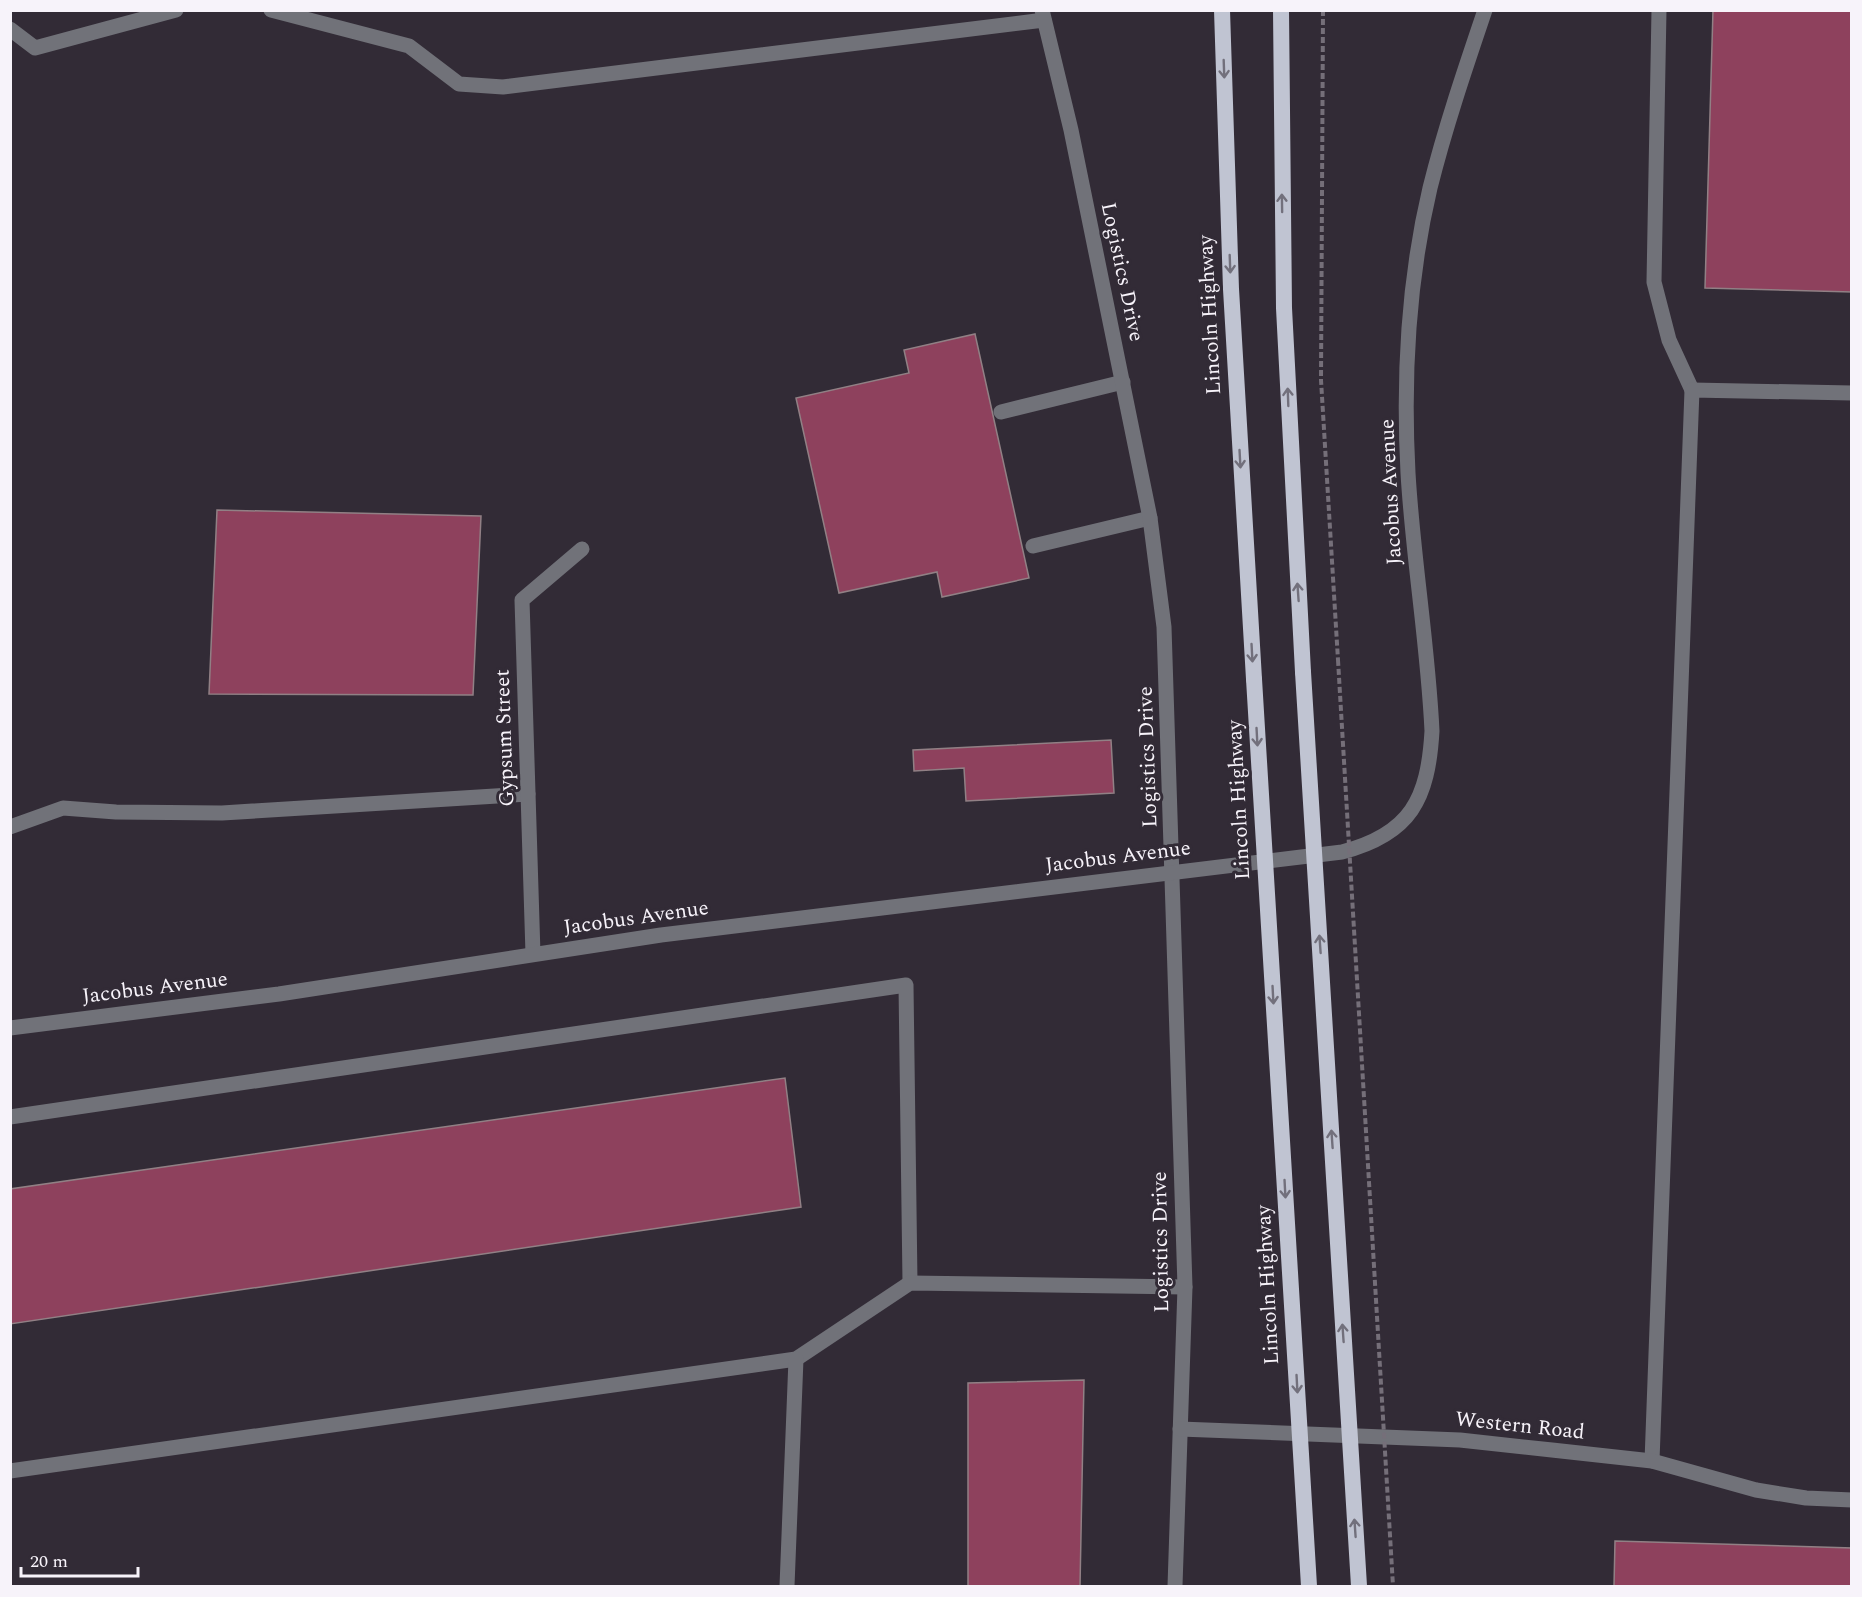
<svg xmlns="http://www.w3.org/2000/svg" width="1862" height="1597" viewBox="0 0 1862 1597" font-family="Spectral,serif">
	<style>
		.building { fill: #8e415d; stroke: #918085; stroke-width: 1.5 }
		.lines { fill: none; stroke-linecap: round; stroke-linejoin: round }
		.path { stroke: #756f79; stroke-width: 4; stroke-dasharray: 6 3; stroke-linecap: butt }
		.service { stroke: #717279; stroke-width: 15 }
		.minor { stroke: #717279; stroke-width: 15 }
		.trunk { stroke: #c0c4d2; stroke-width: 16 }
		.path-bridge { stroke: #756f79; stroke-width: 4; stroke-dasharray: 6 3; stroke-linecap: butt }
		.trunk-bridge { stroke: #c0c4d2; stroke-width: 16 }
		.oneway { stroke: #72707c }
		.labels { text-anchor: middle; dominant-baseline: central; stroke-width: 6; stroke-linejoin: round; paint-order: stroke }
		.street-label { font-size: 21px; fill: #f7f3fa; stroke: #322b36 }
	</style>
	<rect width="100%" height="100%" fill="#322b36"/>
	<g class="building">
		<polygon points="1713,10 1852,10 1852,292 1705,288"/>
		<polygon points="975,334 1029,578 942,597 937,572 839,593 796,398 909,373 904,350"/>
		<polygon points="217,510 481,516 473,695 209,694"/>
		<polygon points="1111,740 1114,793 966,801 964,768 914,771 913,750"/>
		<polygon points="785,1078 801,1207 10,1324 10,1189"/>
		<polygon points="1084,1380 1080,1586 968,1586 968,1383"/>
		<polygon points="1615,1541 1852,1548 1852,1586 1614,1586"/>
	</g>
	<g class="lines">
		<polyline class="path" points="1323,10 1321,380 1338,660"/>
		<g class="service">
			<polyline points="271,10 409,46 459,84 503,87 1044,20"/>
			<polyline points="1659,10 1654,282 1669,340 1692,390"/>
			<polyline points="10,29 35,48 176,10"/>
			<polyline points="1001,412 1123,382"/>
			<polyline points="1033,546 1150,518"/>
			<polyline points="10,827 63,808 116,812 222,813 528,794"/>
			<polyline points="533,954 522,600 582,549"/>
			<polyline points="10,1117 906,985 910,1283"/>
			<polyline points="1652,1461 1692,390 1852,393"/>
			<polyline points="10,1471 796,1359 910,1283 1185,1287"/>
			<polyline points="787,1586 796,1359"/>
		</g>
		<g class="minor">
			<polyline points="1042,10 1071,130 1150,518 1164,627 1185,1287 1175,1586"/>
			<path d="M10,1028L279,994L661,935L1342,852C1411,834 1428,799 1432,731C1428,645 1413,559 1408,473C1403,379 1408,281 1430,188C1445,128 1465,69 1485,10"/>
			<polyline points="1180,1429 1460,1440 1552,1450 1652,1461 1756,1490 1806,1498 1852,1500"/>
		</g>
		<g class="trunk">
			<polyline points="1222,10 1231,289 1254,679"/>
			<polyline points="1281,10 1284,308 1303,672"/>
		</g>
		<polyline class="path-bridge" points="1338,660 1393,1586"/>
		<g class="trunk-bridge">
			<polyline points="1303,672 1359,1586"/>
			<polyline points="1254,679 1309,1586"/>
		</g>
	</g>
	<defs><path id="oneway-shaft" d="M-6 0H5M1.5-3L5.5 0L1.5 3" fill="none" stroke-width="1.6" stroke-linecap="round" stroke-linejoin="round" transform="scale(1.5)"/></defs>
	<g class="oneway">
		<use href="#oneway-shaft" transform="translate(1224 69) rotate(88)"/>
		<use href="#oneway-shaft" transform="translate(1282 203) rotate(-91)"/>
		<use href="#oneway-shaft" transform="translate(1230 264) rotate(88)"/>
		<use href="#oneway-shaft" transform="translate(1288 397) rotate(-92)"/>
		<use href="#oneway-shaft" transform="translate(1240 459) rotate(87)"/>
		<use href="#oneway-shaft" transform="translate(1298 592) rotate(-94)"/>
		<use href="#oneway-shaft" transform="translate(1252 653) rotate(87)"/>
		<use href="#oneway-shaft" transform="translate(1257 737) rotate(87)"/>
		<use href="#oneway-shaft" transform="translate(1320 944) rotate(-94)"/>
		<use href="#oneway-shaft" transform="translate(1273 995) rotate(87)"/>
		<use href="#oneway-shaft" transform="translate(1332 1139) rotate(-94)"/>
		<use href="#oneway-shaft" transform="translate(1285 1189) rotate(87)"/>
		<use href="#oneway-shaft" transform="translate(1343 1333) rotate(-94)"/>
		<use href="#oneway-shaft" transform="translate(1297 1384) rotate(87)"/>
		<use href="#oneway-shaft" transform="translate(1355 1528) rotate(-94)"/>
	</g>
	<g class="labels">
		<g class="street-label">
			<text transform="translate(1122 272) rotate(78)">Logistics Drive</text>
			<text transform="translate(1210 315) rotate(-93)">Lincoln Highway</text>
			<text transform="translate(1391 492) rotate(-93)">Jacobus Avenue</text>
			<text transform="translate(505 738) rotate(-92)">Gypsum Street</text>
			<text transform="translate(1148 757) rotate(-92)">Logistics Drive</text>
			<text transform="translate(1239 800) rotate(-93)">Lincoln Highway</text>
			<text transform="translate(1118 857) rotate(-7)">Jacobus Avenue</text>
			<text transform="translate(636 918) rotate(-8)">Jacobus Avenue</text>
			<text transform="translate(155 988) rotate(-7)">Jacobus Avenue</text>
			<text transform="translate(1161 1242) rotate(-91)">Logistics Drive</text>
			<text transform="translate(1268 1285) rotate(-93)">Lincoln Highway</text>
			<text transform="translate(1520 1426) rotate(6)">Western Road</text>
		</g>
	</g>
	<rect width="1862" height="1597" fill="none" stroke="#f7f3fa" stroke-width="24"/>
	<path d="M21 1567v9h117v-9" fill="none" stroke="#f7f3fa" stroke-width="3"/>
	<text x="30" y="1567" font-size="18" fill="#f7f3fa" stroke="#322b36" stroke-width="4.5" paint-order="stroke">20 m</text>
</svg>
